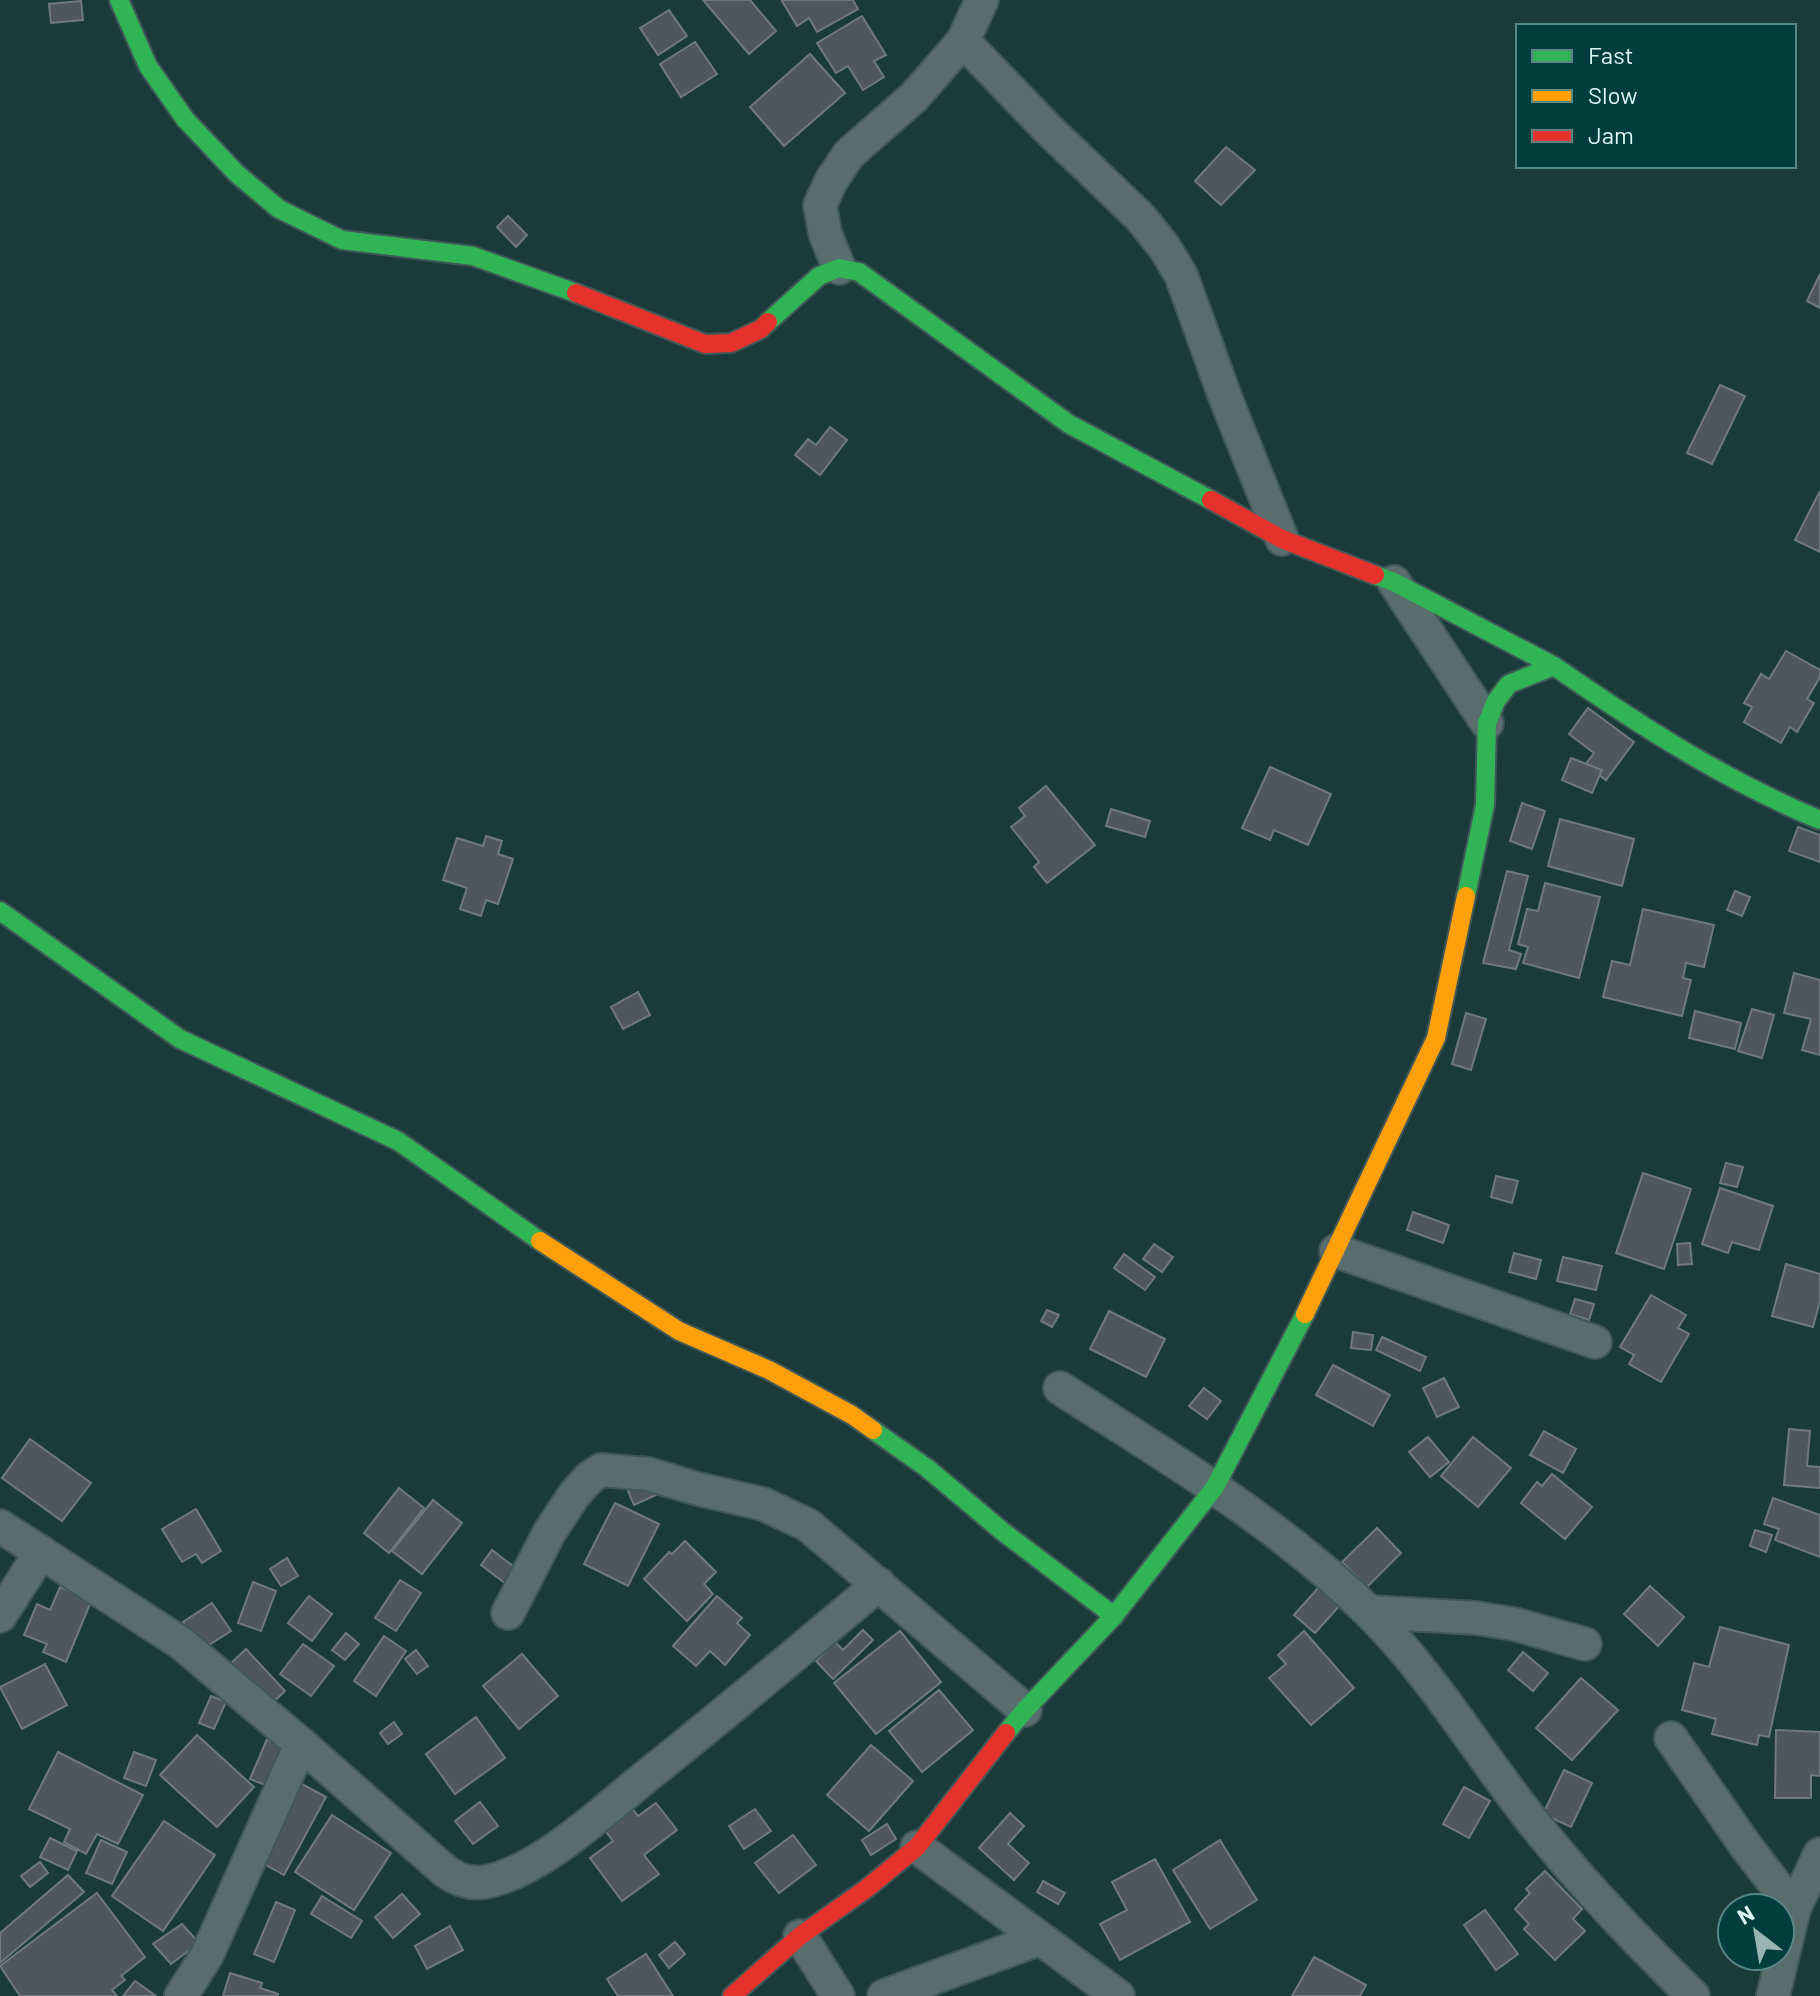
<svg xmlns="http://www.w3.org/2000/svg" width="1820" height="1996" viewBox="0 0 1820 1996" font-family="Barlow,sans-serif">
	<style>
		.building { fill: #4d575d; stroke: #707980; stroke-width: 2 }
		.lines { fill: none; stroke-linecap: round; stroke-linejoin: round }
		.street-casing { stroke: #405857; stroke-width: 36 }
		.fast-casing { stroke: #405857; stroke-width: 22 }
		.slow-casing { stroke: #405857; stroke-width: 22 }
		.jam-casing { stroke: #405857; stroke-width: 22 }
		.street { stroke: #586d6c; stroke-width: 32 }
		.fast { stroke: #30b455; stroke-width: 18 }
		.slow { stroke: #ff9f0a; stroke-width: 18 }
		.jam { stroke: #e5322d; stroke-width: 18 }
	</style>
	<rect width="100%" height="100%" fill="#1b3b3a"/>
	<g class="building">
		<polygon points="703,0 750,0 776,31 749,54"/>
		<polygon points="785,0 853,0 858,9 817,32 809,18 797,26 782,1"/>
		<polygon points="81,1 83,20 51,23 49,4"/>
		<polygon points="669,10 687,36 658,55 640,28"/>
		<polygon points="862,16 886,55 874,61 884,77 863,90 848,66 836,73 817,43"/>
		<polygon points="695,42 717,74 681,97 660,64"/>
		<polygon points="810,54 845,93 784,146 750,107"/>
		<polygon points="1226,147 1255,170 1221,205 1195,181"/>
		<polygon points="508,216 527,235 516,247 497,227"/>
		<polygon points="1820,274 1820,308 1807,301"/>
		<polygon points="1720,385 1745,396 1712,464 1687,453"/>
		<polygon points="830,427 847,440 820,475 795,455 808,439 816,445"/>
		<polygon points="1820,491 1820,552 1795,540"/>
		<polygon points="1786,651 1820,670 1820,677 1807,699 1814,703 1797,732 1790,727 1781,743 1744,722 1752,707 1744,703 1761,674 1769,679"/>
		<polygon points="1588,708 1634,742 1606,780 1585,765 1594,753 1569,734"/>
		<polygon points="1571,758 1602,770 1592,793 1562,780"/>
		<polygon points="1270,767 1331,794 1308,845 1274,830 1270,840 1242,828"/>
		<polygon points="1046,786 1095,845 1047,883 1034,867 1039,862 1011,827 1025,816 1019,808"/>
		<polygon points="1522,803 1545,811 1532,849 1510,841"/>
		<polygon points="1111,809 1150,821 1145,837 1106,826"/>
		<polygon points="1560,819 1634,839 1622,886 1548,866"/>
		<polygon points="1798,827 1820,835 1820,862 1789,851"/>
		<polygon points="486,836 502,841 498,854 513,859 498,904 486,900 481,916 460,909 467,888 443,880 457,838 483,846"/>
		<polygon points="1507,871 1528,876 1509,950 1521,954 1516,969 1483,963"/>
		<polygon points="1545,883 1600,897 1579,978 1523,963 1528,947 1518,944 1527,909 1538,911"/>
		<polygon points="1735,891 1750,897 1742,916 1727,910"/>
		<polygon points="1643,909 1714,925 1704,967 1686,963 1683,978 1691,980 1682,1016 1603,997 1612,961 1630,965"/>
		<polygon points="1794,973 1820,980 1820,1055 1802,1050 1811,1019 1784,1013"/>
		<polygon points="638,992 650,1015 623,1029 611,1007"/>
		<polygon points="1752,1009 1774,1015 1762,1058 1738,1051"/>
		<polygon points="1695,1011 1741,1023 1735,1049 1689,1038"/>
		<polygon points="1466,1013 1486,1019 1471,1070 1452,1064"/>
		<polygon points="1726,1163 1743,1167 1737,1187 1720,1183"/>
		<polygon points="1643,1173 1691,1189 1664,1269 1616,1253"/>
		<polygon points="1496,1176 1518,1181 1512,1203 1491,1197"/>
		<polygon points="1720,1188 1773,1206 1759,1250 1732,1242 1728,1253 1702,1244"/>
		<polygon points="1413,1212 1449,1225 1443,1243 1407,1230"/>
		<polygon points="1690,1243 1692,1264 1678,1265 1677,1244"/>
		<polygon points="1154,1244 1173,1257 1162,1272 1143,1259"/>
		<polygon points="1514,1253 1541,1260 1536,1279 1509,1272"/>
		<polygon points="1124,1254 1155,1277 1145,1290 1114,1268"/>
		<polygon points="1563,1257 1602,1266 1596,1290 1557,1281"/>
		<polygon points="1786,1264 1820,1274 1820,1301 1813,1327 1772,1316"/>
		<polygon points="1651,1295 1686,1315 1678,1328 1689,1334 1661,1382 1629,1364 1634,1355 1620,1347"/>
		<polygon points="1575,1299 1594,1304 1589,1320 1570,1314"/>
		<polygon points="1047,1310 1059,1315 1052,1327 1041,1321"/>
		<polygon points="1109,1311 1165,1339 1146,1377 1090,1349"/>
		<polygon points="1353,1332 1373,1335 1371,1350 1351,1348"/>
		<polygon points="1382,1337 1426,1357 1420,1371 1376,1350"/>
		<polygon points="1333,1365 1390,1395 1373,1426 1316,1395"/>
		<polygon points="1444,1378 1459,1407 1437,1417 1423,1388"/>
		<polygon points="1204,1388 1221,1401 1207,1419 1189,1406"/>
		<polygon points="1789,1429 1810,1431 1807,1466 1820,1467 1820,1488 1784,1485"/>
		<polygon points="1544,1431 1576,1449 1563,1473 1530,1455"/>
		<polygon points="1428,1437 1449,1462 1430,1477 1409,1452"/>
		<polygon points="1473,1437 1511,1468 1478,1507 1441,1476"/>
		<polygon points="30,1439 91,1483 62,1521 2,1478"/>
		<polygon points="1552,1474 1592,1507 1565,1539 1521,1503 1537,1482 1542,1486"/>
		<polygon points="649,1481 656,1495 634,1505 628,1491"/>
		<polygon points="399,1488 424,1508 389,1553 364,1533"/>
		<polygon points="1773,1498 1820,1515 1820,1557 1775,1540 1779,1529 1764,1524"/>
		<polygon points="433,1500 462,1523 422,1574 392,1551"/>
		<polygon points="615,1503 659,1524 628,1586 584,1564"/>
		<polygon points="196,1509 221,1551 202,1563 196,1554 182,1562 162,1529"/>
		<polygon points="1377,1528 1401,1553 1367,1587 1342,1562"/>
		<polygon points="1755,1530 1772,1535 1766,1552 1750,1546"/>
		<polygon points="685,1541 716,1572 704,1584 713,1594 687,1621 644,1579 669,1552 672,1554"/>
		<polygon points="492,1550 521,1572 510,1587 481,1565"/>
		<polygon points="287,1558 298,1576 281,1586 270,1569"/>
		<polygon points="400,1580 421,1593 396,1631 375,1618"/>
		<polygon points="253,1582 276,1591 261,1631 238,1623"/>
		<polygon points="77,1584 95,1592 66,1662 43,1652 47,1644 24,1635 37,1604 50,1610 60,1587 74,1593"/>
		<polygon points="1320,1586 1341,1604 1315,1633 1294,1615"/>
		<polygon points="1650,1586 1684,1617 1658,1646 1624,1614"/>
		<polygon points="309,1596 332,1614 312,1641 288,1623"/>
		<polygon points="717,1596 742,1618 737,1623 750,1635 725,1665 710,1651 696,1666 673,1646"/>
		<polygon points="212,1603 231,1631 201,1650 183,1622"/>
		<polygon points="1720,1627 1789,1645 1769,1737 1759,1735 1757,1745 1712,1734 1716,1719 1682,1710 1694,1663 1709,1667"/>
		<polygon points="863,1630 873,1640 833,1679 816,1661 835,1642 843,1650"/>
		<polygon points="900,1631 941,1682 876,1734 834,1683"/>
		<polygon points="1304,1631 1354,1688 1311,1725 1269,1678 1286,1664 1278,1655"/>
		<polygon points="346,1633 359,1644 345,1660 332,1650"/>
		<polygon points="384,1636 406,1651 376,1696 354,1681"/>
		<polygon points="303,1644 334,1666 311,1696 280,1674"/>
		<polygon points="246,1649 285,1691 267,1708 228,1666"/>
		<polygon points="416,1650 428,1666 417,1674 405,1659"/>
		<polygon points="1523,1652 1548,1673 1533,1691 1508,1670"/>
		<polygon points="522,1654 558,1696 519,1729 483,1686"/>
		<polygon points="45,1664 67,1705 22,1729 0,1687"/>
		<polygon points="1581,1678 1618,1710 1572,1760 1536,1728"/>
		<polygon points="939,1690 973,1730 922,1772 889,1731"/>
		<polygon points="211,1696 226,1702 214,1729 199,1723"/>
		<polygon points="476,1717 505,1758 455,1794 426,1754"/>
		<polygon points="394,1722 402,1734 388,1744 380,1733"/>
		<polygon points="1776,1730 1820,1732 1820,1776 1811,1775 1811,1798 1775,1798"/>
		<polygon points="197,1735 254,1787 217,1827 160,1775"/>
		<polygon points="267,1739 284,1747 268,1786 250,1779"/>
		<polygon points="871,1745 913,1781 869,1831 827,1795"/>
		<polygon points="58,1752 143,1795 118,1844 97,1834 86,1854 64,1842 70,1829 29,1809"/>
		<polygon points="134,1752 156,1760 146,1786 124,1778"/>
		<polygon points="1564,1770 1592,1783 1571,1827 1543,1814"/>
		<polygon points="300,1783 326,1797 284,1875 257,1860"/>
		<polygon points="1464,1787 1490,1801 1469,1838 1443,1824"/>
		<polygon points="480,1802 498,1826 473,1844 455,1821"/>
		<polygon points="656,1803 677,1830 644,1855 659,1874 622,1901 590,1858 613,1841 604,1829 632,1808 638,1816"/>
		<polygon points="755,1809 771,1831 744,1849 729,1826"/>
		<polygon points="1010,1813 1024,1826 1008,1844 1029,1863 1014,1880 979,1848"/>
		<polygon points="332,1815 391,1853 354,1910 295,1872"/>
		<polygon points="164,1821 215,1855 163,1931 112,1896"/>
		<polygon points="887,1824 896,1839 871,1855 862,1840"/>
		<polygon points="793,1835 816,1865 779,1893 755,1863"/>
		<polygon points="50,1838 77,1851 68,1870 40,1857"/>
		<polygon points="101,1840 127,1852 112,1884 86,1873"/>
		<polygon points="1220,1840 1257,1900 1210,1929 1173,1870"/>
		<polygon points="1155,1859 1190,1922 1120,1960 1100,1924 1127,1910 1112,1882"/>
		<polygon points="40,1862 48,1873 30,1887 21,1876"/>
		<polygon points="1545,1871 1582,1909 1573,1919 1585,1931 1555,1960 1524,1929 1529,1924 1515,1909 1530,1893 1526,1889"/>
		<polygon points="68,1875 84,1892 0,1963 0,1933"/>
		<polygon points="1043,1881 1065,1893 1058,1904 1037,1892"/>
		<polygon points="97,1893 145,1957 121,1976 125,1980 112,1990 117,1996 20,1996 0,1966"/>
		<polygon points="402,1894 420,1914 393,1938 375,1917"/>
		<polygon points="322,1896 362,1921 351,1938 311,1914"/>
		<polygon points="276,1902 295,1910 274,1962 254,1954"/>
		<polygon points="1485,1910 1518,1954 1496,1970 1464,1925"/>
		<polygon points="182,1924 199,1943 171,1964 153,1944"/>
		<polygon points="450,1926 463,1950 427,1969 415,1946"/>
		<polygon points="675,1942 685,1954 669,1968 659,1955"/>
		<polygon points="646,1954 673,1996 618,1996 607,1979"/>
		<polygon points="1314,1957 1366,1985 1360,1996 1292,1996"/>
		<polygon points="230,1973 262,1983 260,1988 278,1994 278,1996 223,1996"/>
		<polygon points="135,1981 156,1996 123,1996"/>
	</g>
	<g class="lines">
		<defs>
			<g id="street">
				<polyline points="963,41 1048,129 1141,218 1164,247 1181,275 1227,402 1282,539"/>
				<polyline points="839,268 825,233 820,205 831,181 849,154 914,97 963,41 982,0"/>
				<polyline points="1394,582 1487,723"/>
				<polyline points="1336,1251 1595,1342"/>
				<path d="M1060,1388C1167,1457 1278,1522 1369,1612C1432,1674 1478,1753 1533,1822C1582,1884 1637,1941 1693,1996"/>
				<path d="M0,1526L181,1643L301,1744L445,1871C458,1880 469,1884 485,1882C539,1872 601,1813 643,1779C723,1715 801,1650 879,1584"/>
				<polyline points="1370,1612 1476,1618 1514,1624 1585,1644"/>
				<polyline points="508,1613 549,1533 574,1495 589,1478 601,1470 648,1474 698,1489 763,1504 808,1525 1025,1710"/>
				<polyline points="0,1616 41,1552"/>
				<polyline points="1671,1738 1745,1845 1794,1909"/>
				<polyline points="917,1847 1118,1996"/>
				<polyline points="800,1936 838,1996"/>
				<polyline points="181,1996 207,1955 301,1744"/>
				<polyline points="884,1996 1039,1939"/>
				<polyline points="1773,1996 1794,1909 1820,1854"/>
			</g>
			<g id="fast">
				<polyline points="119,0 148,66 185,119 237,174 279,209 342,240 473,256 576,293"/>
				<polyline points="768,322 819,276 839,268 859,272 1069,424 1211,500"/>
				<polyline points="1375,575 1394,582 1554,666"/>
				<path d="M1466,896L1485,805L1487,723L1496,701L1509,684L1554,666C1639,725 1724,780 1820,820"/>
				<polyline points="0,911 180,1039 398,1141 540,1241"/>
				<polyline points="873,1430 927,1468 1002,1531 1114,1616"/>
				<polyline points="1006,1733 1025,1710 1114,1616 1215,1487 1305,1314"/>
			</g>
			<g id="slow">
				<polyline points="540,1241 679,1331 769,1370 852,1415 873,1430"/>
				<polyline points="1305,1314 1436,1038 1466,896"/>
			</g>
			<g id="jam">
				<polyline points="576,293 705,344 731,343 761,329 768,322"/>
				<polyline points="1211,500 1282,539 1375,575"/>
				<polyline points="732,1996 800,1936 866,1889 917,1847 1006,1733"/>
			</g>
		</defs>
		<use href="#street" class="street-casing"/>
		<use href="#fast" class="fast-casing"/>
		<use href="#slow" class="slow-casing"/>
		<use href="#jam" class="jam-casing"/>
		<use href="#street" class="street"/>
		<use href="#fast" class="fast"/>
		<use href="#slow" class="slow"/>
		<use href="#jam" class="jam"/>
	</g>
	<rect x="1516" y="24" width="280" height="144" fill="#003d3d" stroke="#588787" stroke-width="2"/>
	<rect x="1532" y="50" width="40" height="12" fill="#30b455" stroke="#588787" stroke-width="2"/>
	<text x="1588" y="64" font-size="24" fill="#dbf6f5">Fast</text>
	<rect x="1532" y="90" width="40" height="12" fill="#ff9f0a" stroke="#588787" stroke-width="2"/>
	<text x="1588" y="104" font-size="24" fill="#dbf6f5">Slow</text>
	<rect x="1532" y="130" width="40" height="12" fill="#e5322d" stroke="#588787" stroke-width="2"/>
	<text x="1588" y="144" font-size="24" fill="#dbf6f5">Jam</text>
	<g transform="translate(1756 1932) rotate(329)"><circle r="38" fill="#003d3d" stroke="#588787" stroke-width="2"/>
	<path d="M0-6L14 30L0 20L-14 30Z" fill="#98b5b4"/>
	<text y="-12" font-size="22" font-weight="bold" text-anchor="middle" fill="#dbf6f5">N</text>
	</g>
</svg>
